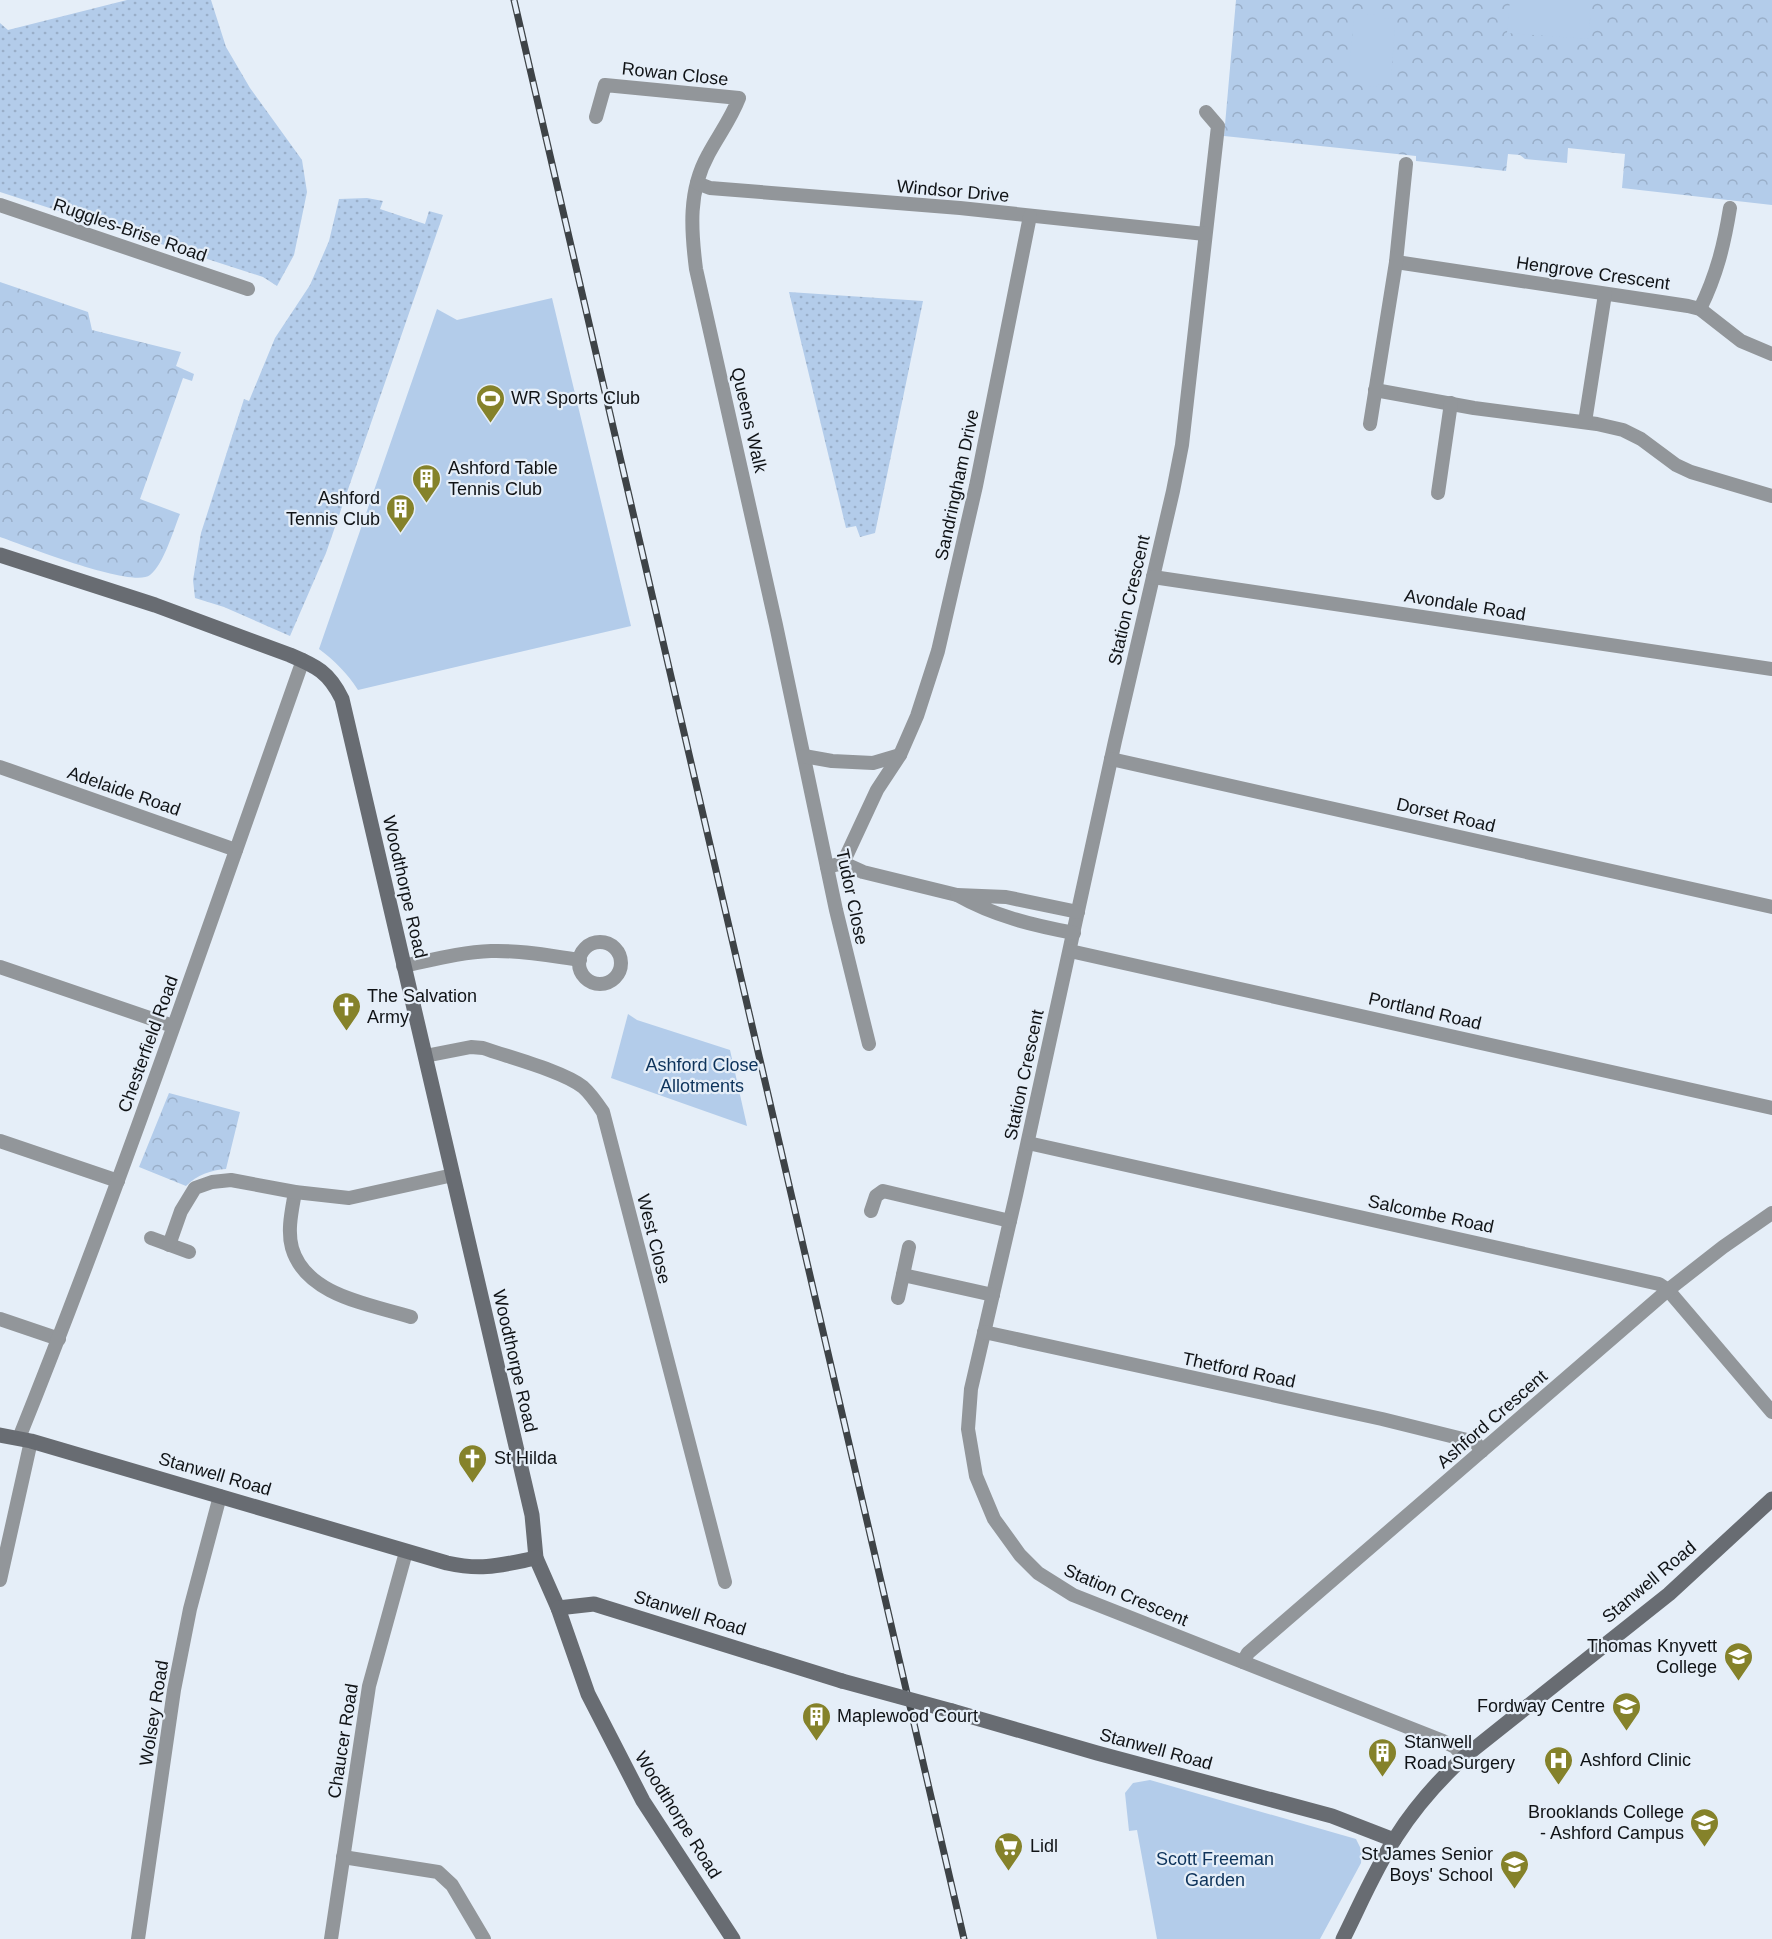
<svg xmlns="http://www.w3.org/2000/svg" width="1772" height="1939" viewBox="0 0 1772 1939" font-family="Arial,sans-serif">
	<style>
		.grass { fill: url(#grass-dots) }
		.forest { fill: url(#forest-crowns) }
		.garden { fill: #b3ccea }
		.lines { fill: none; stroke-linecap: round; stroke-linejoin: round }
		.street { stroke: #92969a; stroke-width: 14 }
		.secondary { stroke: #686c72; stroke-width: 15 }
		.rail-casing { stroke: #3e4347; stroke-width: 7 }
		.rail { stroke: #e5eef8; stroke-width: 4.5; stroke-dasharray: 14; stroke-linecap: butt }
		.secondary-bridge { stroke: #686c72; stroke-width: 15 }
		.labels { text-anchor: middle; dominant-baseline: central; stroke-width: 4.5; stroke-linejoin: round; paint-order: stroke }
		.street-label { font-size: 18px; fill: #101316; stroke: #e5eef8 }
		.poi-label { font-size: 18px; fill: #101316; stroke: #e5eef8; text-anchor: start }
		.park-label { font-size: 18px; fill: #0d335b; stroke: #e5eef8 }
	</style>
	<defs>
		<pattern id="grass-dots" width="8" height="8" patternUnits="userSpaceOnUse" patternTransform="scale(1.5)"><rect width="8" height="8" fill="#b3ccea"/><path d="M2 2h.1M6 6h.1" fill="none" stroke="#99aec8" stroke-width="1.8" stroke-linecap="round"/></pattern>
		<pattern id="forest-crowns" width="20" height="18" patternUnits="userSpaceOnUse" patternTransform="scale(1.5)"><rect width="20" height="18" fill="#b3ccea"/><path d="M2 6a3 3 0 1 1 6 0M12 15a3 3 0 1 1 6 0" fill="none" stroke="#99aec8"/></pattern>
	</defs>
	<rect width="100%" height="100%" fill="#e5eef8"/>
	<g class="grass">
		<polygon points="127,0 211,0 226,47 250,88 302,160 307,192 294,255 277,286 263,277 0,192 0,23 8,30"/>
		<polygon points="367,198 383,201 380,209 425,224 429,211 443,215 326,553 290,636 224,607 195,598 193,580 201,533 244,399 249,401 275,338 310,285 329,241 339,199"/>
		<polygon points="789,292 923,301 875,533 860,537 856,526 846,528"/>
	</g>
	<g class="forest">
		<polygon points="1236,0 1772,0 1772,205 1622,188 1625,154 1568,148 1567,163 1525,159 1520,155 1508,154 1506,171 1416,161 1416,156 1224,136"/>
		<path d="M0,282L88,312L92,330L181,352L176,366L194,374L192,381L183,378L140,499L180,514C173,531 164,564 150,575C133,589 23,545 0,537Z"/>
		<path d="M169,1093L240,1112L226,1169C211,1170 197,1175 186,1186L139,1167Z"/>
	</g>
	<g class="garden">
		<polygon points="1510,0 1592,0 1588,39 1507,33"/>
		<polygon points="1367,14 1381,15 1382,18 1392,19 1395,22 1391,83 1388,85 1377,84 1377,87 1363,86 1362,83 1350,82 1348,79 1354,19 1357,17 1367,17"/>
		<path d="M552,298L631,626L358,690C347,673 335,661 319,649L437,309L457,320Z"/>
		<polygon points="628,1014 637,1020 730,1050 747,1126 611,1078"/>
		<polygon points="1150,1780 1356,1839 1362,1851 1361,1863 1320,1939 1157,1939 1137,1830 1129,1831 1125,1793 1133,1783"/>
	</g>
	<g class="lines">
		<g class="street">
			<polyline points="1206,112 1218,126 1182,445 1173,491 1115,741 1016,1195 971,1389 968,1429 976,1476 994,1519 1020,1555 1038,1573 1073,1595 1443,1741 1455,1747 1464,1757"/>
			<path d="M596,117L605,85L739,98C731,119 718,136 708,155C688,191 691,230 696,269L776,625L836,910L869,1044"/>
			<polyline points="697,183 710,188 960,208 1205,234"/>
			<polyline points="0,205 248,289"/>
			<polyline points="1396,262 1688,306 1700,309 1741,341 1772,354"/>
			<path d="M1700,309C1717,274 1724,245 1730,208"/>
			<polyline points="1375,390 1474,408 1597,424 1623,430 1641,439 1676,465 1691,472 1772,496"/>
			<polyline points="1585,422 1605,294"/>
			<polyline points="1370,424 1396,262 1406,164"/>
			<polyline points="1438,493 1451,403"/>
			<polyline points="1153,577 1772,669"/>
			<polyline points="804,756 832,761 873,763 900,755"/>
			<polyline points="1111,759 1772,907"/>
			<polyline points="0,767 236,850"/>
			<polyline points="843,863 863,872 957,895"/>
			<polyline points="827,867 843,863 877,790 900,755 917,716 938,651 976,486 1030,216"/>
			<path d="M1074,933C1032,925 994,916 957,895L1006,897L1078,912"/>
			<circle cx="600" cy="963" r="21"/>
			<polyline points="1070,951 1772,1108"/>
			<path d="M403,966C432,960 461,952 491,951C520,950 551,956 580,960"/>
			<polyline points="0,967 173,1026"/>
			<path d="M425,1056L471,1047L483,1048C508,1057 563,1071 583,1087C591,1094 597,1103 603,1112L725,1582"/>
			<polyline points="0,1141 118,1181"/>
			<polyline points="1028,1143 1659,1284 1668,1290 1772,1412"/>
			<path d="M295,1192C292,1210 287,1230 292,1248C306,1296 370,1304 411,1317"/>
			<polyline points="871,1211 876,1196 883,1191 1010,1221"/>
			<polyline points="151,1238 189,1252"/>
			<polyline points="169,1245 181,1211 195,1188 212,1182 231,1180 295,1192 349,1198 453,1175"/>
			<polyline points="903,1275 993,1295"/>
			<polyline points="898,1298 909,1247"/>
			<polyline points="0,1319 59,1339"/>
			<polyline points="984,1332 1382,1419 1475,1442 1482,1451"/>
			<path d="M19,1438C122,1182 211,920 303,660"/>
			<polyline points="0,1580 31,1441"/>
			<polyline points="1243,1662 1248,1653 1668,1290 1723,1247 1772,1213"/>
			<polyline points="343,1857 438,1872 452,1885 484,1939"/>
			<polyline points="138,1939 174,1690 190,1609 220,1496"/>
			<polyline points="331,1939 369,1686 406,1552"/>
		</g>
		<g class="secondary">
			<path d="M0,555L155,605L290,655C316,666 329,672 342,699L532,1515L536,1558L558,1608L588,1694L643,1801L733,1939"/>
			<path d="M0,1435L31,1441L447,1563C483,1571 501,1565 536,1558"/>
			<polyline points="558,1608 594,1604 842,1681"/>
			<polyline points="952,1711 1097,1753 1332,1816 1394,1840"/>
			<path d="M1343,1939C1360,1905 1375,1869 1396,1837C1415,1807 1438,1781 1464,1757L1669,1594L1772,1499"/>
		</g>
		<defs>
			<polyline id="rail" points="514,0 964,1939"/>
		</defs>
		<use href="#rail" class="rail-casing"/>
		<use href="#rail" class="rail"/>
		<polyline class="secondary-bridge" points="842,1681 952,1711"/>
	</g>
	<defs>
		<symbol id="stadium-pin" viewBox="-11 -11 22 30"><path d="M0 17L-7.5 6A9.5 9.5 0 1 1 7.5 6Z" fill="#85822a" stroke="#e5eef8"/><path d="M0-5a6.5 5 0 1 0 0 10a6.5 5 0 1 0 0-10ZM-3.5-1.8h7v3.6h-7Z" fill="#fff"/></symbol>
		<symbol id="building-pin" viewBox="-11 -11 22 30"><path d="M0 17L-7.5 6A9.5 9.5 0 1 1 7.5 6Z" fill="#85822a" stroke="#e5eef8"/><path d="M-4-6H4V6H1V3H-1V6H-4ZM-2.5-4.3h1.7v1.8h-1.7ZM.8-4.3h1.7v1.8H.8ZM-2.5-1h1.7V.8h-1.7ZM.8-1h1.7V.8H.8Z" fill="#fff"/></symbol>
		<symbol id="church-pin" viewBox="-11 -11 22 30"><path d="M0 17L-7.5 6A9.5 9.5 0 1 1 7.5 6Z" fill="#85822a" stroke="#e5eef8"/><path d="M-1.2-6h2.4v3.5h3.3v2.4h-3.3V6h-2.4V-.1h-3.3v-2.4h3.3Z" fill="#fff"/></symbol>
		<symbol id="school-pin" viewBox="-11 -11 22 30"><path d="M0 17L-7.5 6A9.5 9.5 0 1 1 7.5 6Z" fill="#85822a" stroke="#e5eef8"/><path d="M0-5L7-2L0 1L-7-2ZM-4 1L0 2.5L4 1V4Q0 6-4 4Z" fill="#fff"/></symbol>
		<symbol id="hospital-pin" viewBox="-11 -11 22 30"><path d="M0 17L-7.5 6A9.5 9.5 0 1 1 7.5 6Z" fill="#85822a" stroke="#e5eef8"/><path d="M-5-5h3v3.5h4V-5h3V5h-3V1.5h-4V5h-3Z" fill="#fff"/></symbol>
		<symbol id="university-pin" viewBox="-11 -11 22 30"><path d="M0 17L-7.5 6A9.5 9.5 0 1 1 7.5 6Z" fill="#85822a" stroke="#e5eef8"/><path d="M0-5L7-2L0 1L-7-2ZM-4 1L0 2.5L4 1V4Q0 6-4 4Z" fill="#fff"/></symbol>
		<symbol id="supermarket-pin" viewBox="-11 -11 22 30"><path d="M0 17L-7.5 6A9.5 9.5 0 1 1 7.5 6Z" fill="#85822a" stroke="#e5eef8"/><path d="M-6-5.5h2.5l.6 2H6L4.5 2H-2.5L-4.4-4H-6ZM-1.5 3.2a1.3 1.3 0 1 0 .1 0ZM3 3.2a1.3 1.3 0 1 0 .1 0Z" fill="#fff"/></symbol>
	</defs>
	<g fill-rule="evenodd">
		<use href="#stadium-pin" x="474" y="382" width="33" height="45"/>
		<use href="#building-pin" x="410" y="462" width="33" height="45"/>
		<use href="#building-pin" x="384" y="492" width="33" height="45"/>
		<use href="#church-pin" x="330" y="990" width="33" height="45"/>
		<use href="#church-pin" x="456" y="1442" width="33" height="45"/>
		<use href="#school-pin" x="1722" y="1640" width="33" height="45"/>
		<use href="#school-pin" x="1610" y="1690" width="33" height="45"/>
		<use href="#building-pin" x="800" y="1700" width="33" height="45"/>
		<use href="#building-pin" x="1366" y="1736" width="33" height="45"/>
		<use href="#hospital-pin" x="1542" y="1744" width="33" height="45"/>
		<use href="#university-pin" x="1688" y="1806" width="33" height="45"/>
		<use href="#supermarket-pin" x="992" y="1830" width="33" height="45"/>
		<use href="#school-pin" x="1498" y="1848" width="33" height="45"/>
	</g>
	<g class="labels">
		<g class="street-label">
			<text transform="translate(675 74) rotate(6)">Rowan Close</text>
			<text transform="translate(953 191) rotate(5)">Windsor Drive</text>
			<text transform="translate(130 230) rotate(19)">Ruggles-Brise Road</text>
			<text transform="translate(1593 273) rotate(8)">Hengrove Crescent</text>
			<text transform="translate(749 420) rotate(77)">Queens Walk</text>
			<text transform="translate(957 485) rotate(-78)">Sandringham Drive</text>
			<text transform="translate(1129 600) rotate(-77)">Station Crescent</text>
			<text transform="translate(1465 605) rotate(9)">Avondale Road</text>
			<text transform="translate(124 791) rotate(19)">Adelaide Road</text>
			<text transform="translate(1446 815) rotate(13)">Dorset Road</text>
			<text transform="translate(405 887) rotate(77)">Woodthorpe Road</text>
			<text transform="translate(852 897) rotate(78)">Tudor Close</text>
			<text transform="translate(1425 1011) rotate(13)">Portland Road</text>
			<text transform="translate(148 1044) rotate(-70)">Chesterfield Road</text>
			<text transform="translate(1024 1075) rotate(-78)">Station Crescent</text>
			<text transform="translate(1431 1214) rotate(12)">Salcombe Road</text>
			<text transform="translate(654 1239) rotate(76)">West Close</text>
			<text transform="translate(515 1361) rotate(77)">Woodthorpe Road</text>
			<text transform="translate(1239 1370) rotate(12)">Thetford Road</text>
			<text transform="translate(1492 1419) rotate(-41)">Ashford Crescent</text>
			<text transform="translate(215 1474) rotate(16)">Stanwell Road</text>
			<text transform="translate(1649 1582) rotate(-40)">Stanwell Road</text>
			<text transform="translate(1126 1595) rotate(23)">Station Crescent</text>
			<text transform="translate(690 1613) rotate(17)">Stanwell Road</text>
			<text transform="translate(154 1713) rotate(-81)">Wolsey Road</text>
			<text transform="translate(343 1741) rotate(-81)">Chaucer Road</text>
			<text transform="translate(1156 1749) rotate(15)">Stanwell Road</text>
			<text transform="translate(678 1815) rotate(58)">Woodthorpe Road</text>
		</g>
		<g class="poi-label">
			<text x="511" y="398">WR Sports Club</text>
			<text x="448" y="468">Ashford Table<tspan x="448" dy="21">Tennis Club</tspan></text>
			<text x="380" y="498" text-anchor="end">Ashford<tspan x="380" dy="21">Tennis Club</tspan></text>
			<text x="367" y="996">The Salvation<tspan x="367" dy="21">Army</tspan></text>
			<text x="494" y="1458">St Hilda</text>
			<text x="1717" y="1646" text-anchor="end">Thomas Knyvett<tspan x="1717" dy="21">College</tspan></text>
			<text x="1605" y="1706" text-anchor="end">Fordway Centre</text>
			<text x="837" y="1716">Maplewood Court</text>
			<text x="1404" y="1742">Stanwell<tspan x="1404" dy="21">Road Surgery</tspan></text>
			<text x="1580" y="1760">Ashford Clinic</text>
			<text x="1684" y="1812" text-anchor="end">Brooklands College<tspan x="1684" dy="21">- Ashford Campus</tspan></text>
			<text x="1030" y="1846">Lidl</text>
			<text x="1493" y="1854" text-anchor="end">St James Senior<tspan x="1493" dy="21">Boys' School</tspan></text>
		</g>
		<g class="park-label">
			<text x="702" y="1065">Ashford Close<tspan x="702" dy="21">Allotments</tspan></text>
			<text x="1215" y="1859">Scott Freeman<tspan x="1215" dy="21">Garden</tspan></text>
		</g>
	</g>
</svg>
